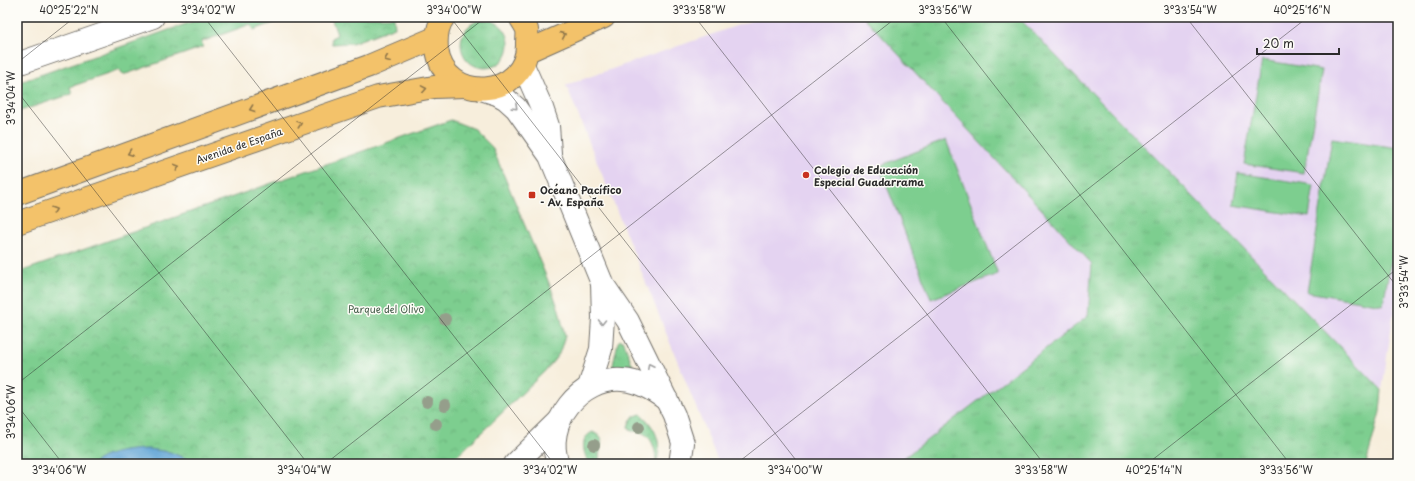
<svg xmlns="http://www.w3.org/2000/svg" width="1415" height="481" viewBox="0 0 1415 481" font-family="'Playpen Sans',sans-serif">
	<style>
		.built { fill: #e4d3f1 }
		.grass { fill: url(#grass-tufts); stroke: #547c5d }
		.park { fill: url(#park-crowns); stroke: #547c5d }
		.garden { fill: url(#garden-dots); stroke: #547c5d }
		.pitch { fill: #7dce8f; stroke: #547c5d }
		.water { fill: #60a4d5; stroke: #466880 }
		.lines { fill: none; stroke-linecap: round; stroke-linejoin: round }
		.minor-casing { stroke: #726f69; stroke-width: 24 }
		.major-casing { stroke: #726f69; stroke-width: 24 }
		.minor { stroke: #fff; stroke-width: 22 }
		.major { stroke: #f3c26a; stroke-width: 22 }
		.tree { fill: #959e8b }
		.oneway { stroke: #8f764a }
		.oneway2 { stroke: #a0a0a0 }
		.ticks { fill: none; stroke: #2b2b2b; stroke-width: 1; stroke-opacity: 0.45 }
		.poi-dot { fill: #c8321e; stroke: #fdfcf7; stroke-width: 1.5 }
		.labels { text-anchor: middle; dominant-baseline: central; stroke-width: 3; stroke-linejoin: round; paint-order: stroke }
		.street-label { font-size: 10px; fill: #2b2b2b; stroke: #fdfcf7 }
		.poi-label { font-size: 10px; font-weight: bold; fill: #2b2b2b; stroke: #fdfcf7; text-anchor: start }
		.park-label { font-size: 10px; fill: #445c49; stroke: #fdfcf7 }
		.neatline { fill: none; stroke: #2b2b2b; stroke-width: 1.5 }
		.ticks-label { font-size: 10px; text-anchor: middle; fill: #2b2b2b }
	</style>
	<defs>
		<pattern id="grass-tufts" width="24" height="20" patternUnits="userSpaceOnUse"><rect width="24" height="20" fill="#7dce8f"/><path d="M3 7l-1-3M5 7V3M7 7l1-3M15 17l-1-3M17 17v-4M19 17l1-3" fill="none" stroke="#6cb17c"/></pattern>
		<pattern id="park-crowns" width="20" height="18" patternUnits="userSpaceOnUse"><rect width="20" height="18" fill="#7dce8f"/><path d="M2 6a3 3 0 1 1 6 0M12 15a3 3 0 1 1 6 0" fill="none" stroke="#6cb17c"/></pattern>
		<pattern id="garden-dots" width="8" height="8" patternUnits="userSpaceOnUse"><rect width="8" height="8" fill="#7dce8f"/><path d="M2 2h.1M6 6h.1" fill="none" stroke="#6cb17c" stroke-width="1.8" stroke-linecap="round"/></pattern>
	</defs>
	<rect width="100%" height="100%" fill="#fdfcf7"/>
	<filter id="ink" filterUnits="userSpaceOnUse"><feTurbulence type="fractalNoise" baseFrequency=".025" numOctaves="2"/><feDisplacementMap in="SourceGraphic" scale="8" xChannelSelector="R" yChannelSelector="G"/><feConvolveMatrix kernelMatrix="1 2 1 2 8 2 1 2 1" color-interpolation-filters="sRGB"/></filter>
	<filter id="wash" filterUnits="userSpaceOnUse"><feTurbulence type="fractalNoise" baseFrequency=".012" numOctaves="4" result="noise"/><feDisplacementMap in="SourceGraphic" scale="16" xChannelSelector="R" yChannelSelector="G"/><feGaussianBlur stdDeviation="0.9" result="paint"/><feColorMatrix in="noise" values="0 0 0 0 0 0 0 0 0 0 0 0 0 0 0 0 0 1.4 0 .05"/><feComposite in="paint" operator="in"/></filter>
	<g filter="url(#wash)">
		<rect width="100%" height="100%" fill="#f7eedc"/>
		<g class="built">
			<polygon points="762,17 864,17 1092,264 1088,316 896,464 719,464 566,85"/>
			<polygon points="1018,17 1398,17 1398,283 1382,390"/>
		</g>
		<g class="grass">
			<polygon points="864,17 1018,17 1382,390 1380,412 1366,464 896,464 1088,316 1092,264"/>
			<circle cx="485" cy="44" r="24"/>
			<polygon points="620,340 624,342 636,375 611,374 618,342"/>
		</g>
		<g class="park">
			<polygon points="206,17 290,17 254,30 251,24 201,42 203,47 195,50 129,73 122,75 120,70 70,87 72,94 17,112 17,83"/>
			<polygon points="331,17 394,17 395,27 352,43 332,44 331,38 337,35"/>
			<polygon points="451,120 474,129 492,147 551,288 559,310 565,336 559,354 547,369 449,464 17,464 17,273"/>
		</g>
		<g class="garden">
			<path d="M641,414C656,428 663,443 656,464C656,447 651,430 631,431L628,427C630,419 633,416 641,414Z"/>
			<path d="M593,432L601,437C603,446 597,455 600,464H589C584,454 578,438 593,432Z"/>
		</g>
		<g class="pitch">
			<polygon points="1262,60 1322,70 1304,173 1244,164"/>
			<polygon points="1332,138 1398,148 1398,220 1383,305 1307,292"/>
			<polygon points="946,140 998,274 931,299 879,166"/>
			<polygon points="1238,173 1314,185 1309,217 1233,205"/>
		</g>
		<path class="water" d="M149,449L170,452L192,461L204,464H93C104,452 133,449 149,449Z"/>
	</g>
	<g filter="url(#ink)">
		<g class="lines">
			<defs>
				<g id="minor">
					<polyline points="17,64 153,17"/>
					<polyline points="523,65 542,108 548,126 550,153"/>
					<polyline points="481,89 497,94 506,99 516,108 550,156 602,283 628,321 674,415 683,443 680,464"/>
					<polyline points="589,387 601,349 603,318 602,283"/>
					<polyline points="515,464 560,420"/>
					<path d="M558,464C543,423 580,377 622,380C639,381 653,390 667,400"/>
				</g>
				<g id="major">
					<path d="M444,17C437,26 436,38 437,49C444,106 529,99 527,43C527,39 528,34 527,30C526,26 522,21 520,17"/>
					<polyline points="528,51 604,17"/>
					<polyline points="17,194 369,66 435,38"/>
					<polyline points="17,223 378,97 434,87 465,86"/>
				</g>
			</defs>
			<use href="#minor" class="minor-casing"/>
			<use href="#major" class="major-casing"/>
			<use href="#minor" class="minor"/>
			<use href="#major" class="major"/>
		</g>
		<g class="tree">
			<circle cx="445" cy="319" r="6"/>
			<circle cx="427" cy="402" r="6"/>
			<circle cx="445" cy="405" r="6"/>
			<circle cx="436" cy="424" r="6"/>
			<circle cx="639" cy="427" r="6"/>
			<circle cx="594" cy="445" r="6"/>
		</g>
		<defs><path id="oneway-chevron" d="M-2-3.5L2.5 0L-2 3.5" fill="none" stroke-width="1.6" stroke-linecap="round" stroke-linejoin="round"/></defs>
		<g class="oneway">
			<use href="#oneway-chevron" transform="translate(563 35) rotate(-24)"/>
			<use href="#oneway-chevron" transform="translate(387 59) rotate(158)"/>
			<use href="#oneway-chevron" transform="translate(424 89) rotate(-10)"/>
			<use href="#oneway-chevron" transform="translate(252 109) rotate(160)"/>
			<use href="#oneway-chevron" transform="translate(299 124) rotate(-19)"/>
			<use href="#oneway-chevron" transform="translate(130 153) rotate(160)"/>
			<use href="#oneway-chevron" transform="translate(177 167) rotate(-19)"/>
			<use href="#oneway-chevron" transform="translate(54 210) rotate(-19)"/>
		</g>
		<g class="oneway2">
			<use href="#oneway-chevron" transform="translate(515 107) rotate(44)"/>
			<use href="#oneway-chevron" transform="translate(602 322) rotate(91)"/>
			<use href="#oneway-chevron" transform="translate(650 366) rotate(-117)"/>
		</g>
	</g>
	<path class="ticks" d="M204,17L554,464M450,17L799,464M695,17L1044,464M941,17L1290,464M1186,17L1398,288M17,63L75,17M17,91L308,464M17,384L486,17M17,405L63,464M325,464L897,17M736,464L1308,17M1147,464L1398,268"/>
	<g class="poi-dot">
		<circle cx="806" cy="175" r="4"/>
		<rect x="528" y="191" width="8" height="8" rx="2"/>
	</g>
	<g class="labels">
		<g class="street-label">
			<text transform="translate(239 145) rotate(-19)">Avenida de España</text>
		</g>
		<g class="poi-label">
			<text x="814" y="169">Colegio de Educación<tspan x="814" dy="12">Especial Guadarrama</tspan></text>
			<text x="540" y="189">Océano Pacífico<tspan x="540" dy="12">- Av. España</tspan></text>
		</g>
		<g class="park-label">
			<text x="386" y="308">Parque del Olivo</text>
		</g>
	</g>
	<rect width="1415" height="481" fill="none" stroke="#fdfcf7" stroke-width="44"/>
	<path d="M1257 48v6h82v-6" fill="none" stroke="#2b2b2b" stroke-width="2"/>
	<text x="1263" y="48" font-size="12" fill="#2b2b2b" stroke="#fdfcf7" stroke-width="3" paint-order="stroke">20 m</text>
	<rect x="22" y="22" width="1371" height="437" class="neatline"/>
	<g class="ticks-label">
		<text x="69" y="14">40°25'22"N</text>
		<text x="208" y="14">3°34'02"W</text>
		<text x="454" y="14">3°34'00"W</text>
		<text x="699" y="14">3°33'58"W</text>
		<text x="945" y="14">3°33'56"W</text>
		<text x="1190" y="14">3°33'54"W</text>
		<text x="1302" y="14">40°25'16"N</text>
		<text transform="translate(11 98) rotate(-90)" y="4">3°34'04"W</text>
		<text transform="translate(1404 282) rotate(-90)" y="4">3°33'54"W</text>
		<text transform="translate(11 412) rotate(-90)" y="4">3°34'06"W</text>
		<text x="59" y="474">3°34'06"W</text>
		<text x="304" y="474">3°34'04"W</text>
		<text x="550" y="474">3°34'02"W</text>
		<text x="795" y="474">3°34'00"W</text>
		<text x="1041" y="474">3°33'58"W</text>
		<text x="1154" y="474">40°25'14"N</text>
		<text x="1286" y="474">3°33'56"W</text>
	</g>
</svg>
